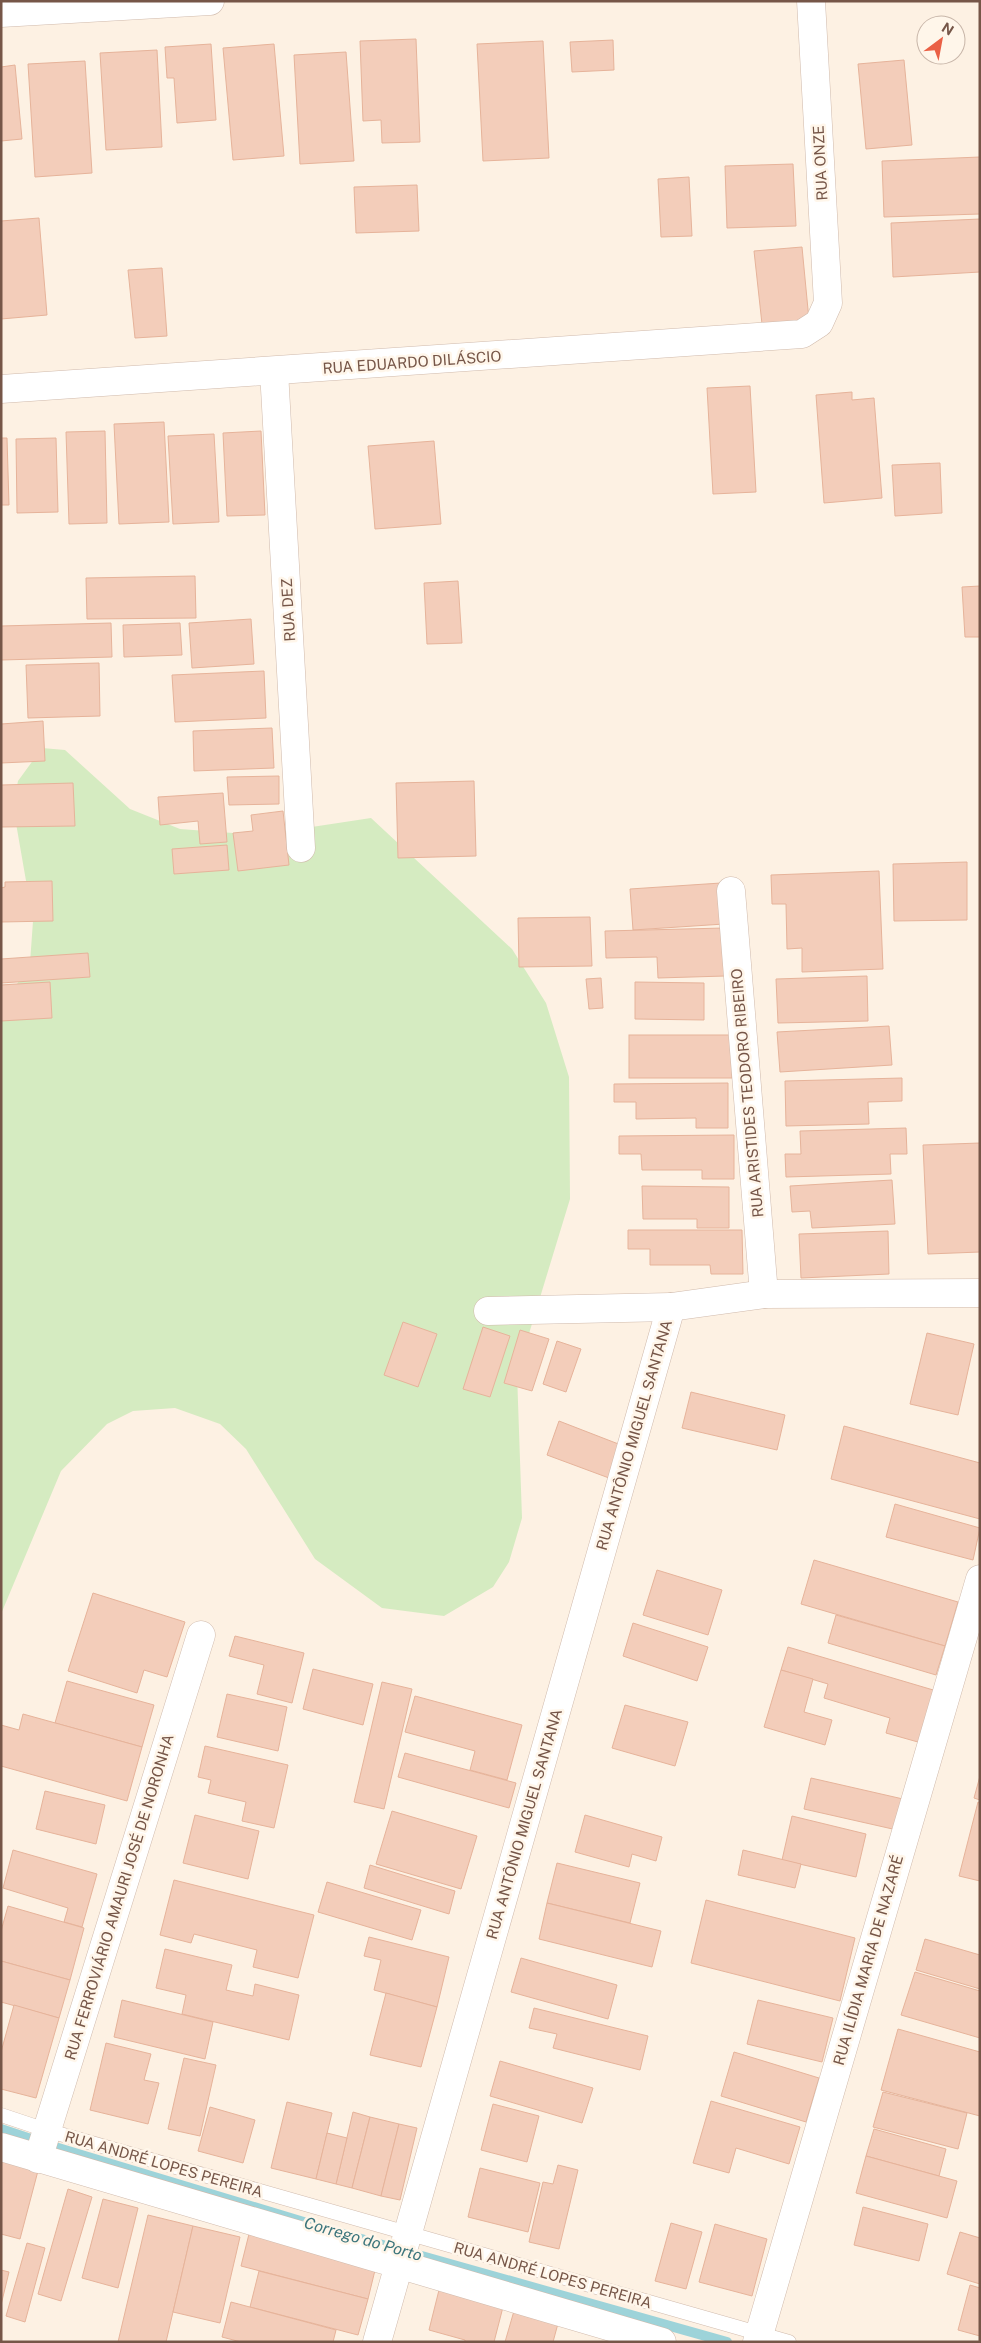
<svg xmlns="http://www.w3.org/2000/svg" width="981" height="2343" viewBox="0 0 981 2343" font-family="'Public Sans',sans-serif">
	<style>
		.green { fill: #d5ebc1 }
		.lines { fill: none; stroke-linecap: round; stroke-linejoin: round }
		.stream { stroke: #9dd3d9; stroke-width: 10 }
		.building { fill: #f3cdba; stroke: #e6b39a }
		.service-casing { stroke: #d0baac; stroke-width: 15 }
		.minor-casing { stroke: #d0baac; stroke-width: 29 }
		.service { stroke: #fff; stroke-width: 14 }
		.minor { stroke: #fff; stroke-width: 28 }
		.labels { text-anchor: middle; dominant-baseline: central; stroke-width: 5; stroke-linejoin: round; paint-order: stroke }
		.street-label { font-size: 15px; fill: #765648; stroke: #fff6ea }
		.water-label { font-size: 16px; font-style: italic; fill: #3c757c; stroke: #fff6ea }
	</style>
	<rect width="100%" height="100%" fill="#fdf1e3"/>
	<polygon class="green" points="42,748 65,750 130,809 180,829 259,835 371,818 512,949 546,1003 569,1077 570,1199 517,1373 522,1518 509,1562 493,1587 444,1616 382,1608 315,1559 246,1449 220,1424 175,1408 133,1411 107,1424 61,1471 1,1614 1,1003 9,997 30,963 33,921 13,806 18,781"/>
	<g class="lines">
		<polyline class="stream" points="1,2129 55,2147 340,2233 727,2342"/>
	</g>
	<g class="building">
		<polygon points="416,39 420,142 382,143 381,120 363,121 360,41"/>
		<polygon points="613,40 614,70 572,72 570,42"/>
		<polygon points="543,41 549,158 483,161 477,44"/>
		<polygon points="211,44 216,120 177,123 174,78 167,78 165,47"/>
		<polygon points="274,44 284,156 233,160 223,48"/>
		<polygon points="157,50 162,147 106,150 100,53"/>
		<polygon points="346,52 354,161 300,164 294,55"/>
		<polygon points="904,60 912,145 866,149 858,64"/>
		<polygon points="85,61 92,173 35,177 28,64"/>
		<polygon points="15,65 22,139 1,141 1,67"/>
		<polygon points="980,157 980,214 884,217 882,161"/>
		<polygon points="793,164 796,226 727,228 725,166"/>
		<polygon points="689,177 692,236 661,237 658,179"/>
		<polygon points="417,185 419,231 356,233 354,187"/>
		<polygon points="39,218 47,315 1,319 1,221"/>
		<polygon points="980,219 980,272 893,277 891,223"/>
		<polygon points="802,247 809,320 762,324 754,251"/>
		<polygon points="162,268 167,336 135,338 128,270"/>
		<polygon points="750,386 756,492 713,494 707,388"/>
		<polygon points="852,392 852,400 874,398 882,498 824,503 816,395"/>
		<polygon points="164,422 169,522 119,524 114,424"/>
		<polygon points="105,431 107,523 69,524 66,432"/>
		<polygon points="261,431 265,515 227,516 223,433"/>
		<polygon points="214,434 219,522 173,524 168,436"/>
		<polygon points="1,438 7,438 9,505 1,505"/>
		<polygon points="56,438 58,512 17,513 16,439"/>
		<polygon points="434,441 441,524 375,529 368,446"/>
		<polygon points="940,463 942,513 895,516 892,465"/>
		<polygon points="195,576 196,618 87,619 86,578"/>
		<polygon points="458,581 462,643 427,644 424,583"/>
		<polygon points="980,586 980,637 965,637 962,587"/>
		<polygon points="251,619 254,664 192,668 189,623"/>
		<polygon points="111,623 112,657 1,660 1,626"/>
		<polygon points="180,623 182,655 124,657 123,625"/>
		<polygon points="99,663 100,716 28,718 26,665"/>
		<polygon points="264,671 266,718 175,722 172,675"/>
		<polygon points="43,721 45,761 1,763 1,724"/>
		<polygon points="272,728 274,768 194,771 193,731"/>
		<polygon points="279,776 279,804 229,805 227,777"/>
		<polygon points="474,781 476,856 398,858 396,783"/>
		<polygon points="73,783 75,826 1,827 1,785"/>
		<polygon points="223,793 227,842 200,844 198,821 160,825 158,797"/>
		<polygon points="283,811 289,865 238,871 233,833 253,831 251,815"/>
		<polygon points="227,845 229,870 174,874 172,849"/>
		<polygon points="967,862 967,920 894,921 893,864"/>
		<polygon points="879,871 883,969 802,972 802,948 787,949 786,904 772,904 771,875"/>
		<polygon points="52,881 53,921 1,922 1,888 5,887 5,882"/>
		<polygon points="721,883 724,924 633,930 630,889"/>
		<polygon points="590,917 592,966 519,967 518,918"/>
		<polygon points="724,928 725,976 658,978 657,957 606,958 605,931"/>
		<polygon points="88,953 90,977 1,983 1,959"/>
		<polygon points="867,976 868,1021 778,1023 776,979"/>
		<polygon points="601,978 603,1008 589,1009 586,979"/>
		<polygon points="50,982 52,1018 1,1021 1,985"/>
		<polygon points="635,982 704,983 704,1020 635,1019"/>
		<polygon points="889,1026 892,1065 780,1072 777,1032"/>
		<rect x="629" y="1035" width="103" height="43"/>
		<polygon points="902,1078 902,1101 868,1102 869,1124 786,1126 785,1081"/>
		<polygon points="728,1083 728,1128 696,1128 696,1118 636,1119 636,1102 614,1102 614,1084"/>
		<polygon points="906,1128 907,1154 890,1154 891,1174 786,1177 785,1154 801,1154 800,1131"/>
		<polygon points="734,1135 734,1179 702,1179 702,1170 642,1170 641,1154 619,1154 619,1136"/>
		<polygon points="980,1143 980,1252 928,1254 923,1145"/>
		<polygon points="892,1180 895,1224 812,1228 810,1211 792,1212 790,1186"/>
		<polygon points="642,1186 729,1187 729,1228 697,1228 697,1219 643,1219"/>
		<polygon points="628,1230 742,1230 743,1274 711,1274 710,1265 650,1265 650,1249 628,1249"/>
		<polygon points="888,1231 889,1274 801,1278 799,1234"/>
		<polygon points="403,1322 437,1334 418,1387 384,1375"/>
		<polygon points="483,1327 510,1336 490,1397 463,1389"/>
		<polygon points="520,1330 549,1339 532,1391 504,1383"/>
		<polygon points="927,1333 974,1344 958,1415 910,1404"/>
		<polygon points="557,1341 581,1349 566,1392 543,1384"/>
		<polygon points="691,1392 785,1415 777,1450 682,1428"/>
		<polygon points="559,1421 621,1445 609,1478 547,1455"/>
		<polygon points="844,1426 980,1463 980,1519 831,1479"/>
		<polygon points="895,1504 980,1528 973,1560 886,1537"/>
		<polygon points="814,1560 958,1602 945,1646 801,1604"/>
		<polygon points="657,1570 722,1590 708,1635 643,1615"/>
		<polygon points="93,1593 185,1622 167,1677 144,1670 137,1693 68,1671"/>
		<polygon points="836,1615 945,1646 936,1675 828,1643"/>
		<polygon points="633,1623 708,1647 697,1681 623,1656"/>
		<polygon points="235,1636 304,1653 292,1703 257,1694 264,1665 229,1656"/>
		<polygon points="788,1647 940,1692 925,1744 886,1733 890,1718 824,1698 828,1684 781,1670"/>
		<polygon points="313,1669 373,1684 363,1725 303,1709"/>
		<polygon points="781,1670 813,1679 804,1712 832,1720 825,1745 764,1727"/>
		<polygon points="67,1681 154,1705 142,1747 55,1723"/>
		<polygon points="382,1682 412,1689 384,1809 354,1802"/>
		<polygon points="227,1694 287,1707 278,1751 217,1737"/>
		<polygon points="415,1696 522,1725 507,1780 470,1770 475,1751 405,1732"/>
		<polygon points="625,1705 688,1722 675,1766 612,1748"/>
		<polygon points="23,1714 142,1747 127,1801 1,1766 1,1725 19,1730"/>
		<polygon points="205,1746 288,1765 274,1828 242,1821 246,1802 208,1793 211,1780 198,1777"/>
		<polygon points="405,1753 516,1783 509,1808 398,1777"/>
		<polygon points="980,1776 980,1800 974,1798"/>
		<polygon points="811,1778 903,1799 897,1830 804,1809"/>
		<polygon points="45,1791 105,1805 96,1844 36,1829"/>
		<polygon points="978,1802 980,1803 980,1881 959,1876"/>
		<polygon points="392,1811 477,1836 461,1889 376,1864"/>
		<polygon points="195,1815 259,1831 248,1879 183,1863"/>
		<polygon points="585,1815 662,1837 656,1861 632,1854 629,1867 575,1852"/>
		<polygon points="792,1816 866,1834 856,1877 782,1860"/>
		<polygon points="13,1850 97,1874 82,1927 64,1922 68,1908 3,1888"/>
		<polygon points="743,1850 801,1864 795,1888 738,1875"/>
		<polygon points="557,1863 640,1883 630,1923 547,1903"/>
		<polygon points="370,1865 455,1891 449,1914 364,1888"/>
		<polygon points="174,1880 314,1915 298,1978 253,1967 257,1950 194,1934 191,1943 160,1935"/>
		<polygon points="327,1882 421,1910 412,1940 318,1912"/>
		<polygon points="706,1900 855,1938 840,2001 691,1963"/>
		<polygon points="547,1903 661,1931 652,1967 539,1939"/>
		<polygon points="8,1906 84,1928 70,1980 1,1961 1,1931"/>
		<polygon points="369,1937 449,1957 437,2007 374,1990 381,1960 364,1956"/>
		<polygon points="925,1939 980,1955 980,1989 916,1970"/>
		<polygon points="165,1949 232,1965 226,1990 253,1996 255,1984 299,1995 289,2040 182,2014 186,1995 156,1988"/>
		<polygon points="521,1958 617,1985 608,2019 511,1992"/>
		<polygon points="1,1961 70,1980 59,2018 1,2002"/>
		<polygon points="915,1972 980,1991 980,2038 901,2015"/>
		<polygon points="386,1993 437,2007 421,2067 370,2055"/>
		<polygon points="122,2000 213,2022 205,2059 114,2037"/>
		<polygon points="758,2000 833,2018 822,2062 747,2044"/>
		<polygon points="14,2005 59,2018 36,2098 1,2089 1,2052"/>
		<polygon points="534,2008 648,2036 640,2070 553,2048 557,2034 529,2028"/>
		<polygon points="898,2029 980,2052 980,2116 881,2090"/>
		<polygon points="106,2043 151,2054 144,2080 159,2083 148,2124 90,2110"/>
		<polygon points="734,2052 819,2078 806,2122 721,2096"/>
		<polygon points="184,2058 216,2065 200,2136 168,2129"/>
		<polygon points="500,2061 593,2088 582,2123 490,2096"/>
		<polygon points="883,2092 967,2113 958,2149 873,2127"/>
		<polygon points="711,2101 800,2127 789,2164 736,2148 729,2173 693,2163"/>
		<polygon points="287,2102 332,2113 316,2179 271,2168"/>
		<polygon points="493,2104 539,2116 527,2162 481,2150"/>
		<polygon points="210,2107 255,2120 243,2163 198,2151"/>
		<polygon points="353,2112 370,2117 352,2188 336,2184"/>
		<polygon points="370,2117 399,2124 381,2196 352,2188"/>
		<polygon points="399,2124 417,2128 400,2200 381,2196"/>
		<polygon points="874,2129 946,2149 939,2176 866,2156"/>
		<polygon points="327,2133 347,2138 336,2184 316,2179"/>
		<polygon points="866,2156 957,2181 947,2218 856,2193"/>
		<polygon points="1,2157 39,2167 20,2239 1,2234"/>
		<polygon points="558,2165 578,2170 559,2249 529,2242 543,2182 553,2184"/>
		<polygon points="480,2168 540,2183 528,2232 468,2217"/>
		<polygon points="68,2189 92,2197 61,2301 38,2294"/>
		<polygon points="103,2199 138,2208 118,2288 82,2278"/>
		<polygon points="863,2207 928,2224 919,2261 854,2245"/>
		<polygon points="148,2215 193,2226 166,2342 118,2342"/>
		<polygon points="671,2223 702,2232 686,2289 655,2281"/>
		<polygon points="715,2224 767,2239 752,2296 699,2282"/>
		<polygon points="193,2226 240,2237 220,2323 173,2312"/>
		<polygon points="250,2230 377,2262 368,2299 241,2266"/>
		<polygon points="960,2232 980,2238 980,2284 947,2274"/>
		<polygon points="27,2243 45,2248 25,2322 6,2316"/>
		<polygon points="1,2270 9,2272 1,2305"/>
		<polygon points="259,2271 368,2299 358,2335 250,2307"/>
		<polygon points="970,2285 980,2288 980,2336 958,2330"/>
		<polygon points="439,2290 503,2307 494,2342 465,2342 465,2340 429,2330"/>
		<polygon points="231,2302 336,2330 333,2342 241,2342 222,2337"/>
		<polygon points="516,2304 560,2316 553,2342 505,2342"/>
	</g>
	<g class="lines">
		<defs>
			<polyline id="service" points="1,2115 46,2130 789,2342"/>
			<g id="minor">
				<polyline points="1,13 210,1"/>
				<polyline points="274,371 301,848"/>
				<polyline points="1,389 802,334 819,323 828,303 811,1"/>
				<polyline points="731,891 764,1294"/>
				<polyline points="488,1311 671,1307 764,1294 980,1293"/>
				<polyline points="1,2147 662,2342"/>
				<polyline points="38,2159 201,1635"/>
				<polyline points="377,2342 671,1307"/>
				<polyline points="757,2342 980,1579"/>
			</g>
		</defs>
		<use href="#service" class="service-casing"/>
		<use href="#minor" class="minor-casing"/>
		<use href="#service" class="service"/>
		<use href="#minor" class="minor"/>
	</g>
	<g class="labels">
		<g class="street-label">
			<text transform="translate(820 163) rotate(-93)">RUA ONZE</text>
			<text transform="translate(412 362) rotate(-4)">RUA EDUARDO DILÁSCIO</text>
			<text transform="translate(288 610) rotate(-93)">RUA DEZ</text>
			<text transform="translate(747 1093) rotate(-95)">RUA ARISTIDES TEODORO RIBEIRO</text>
			<text transform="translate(634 1435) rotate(-74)">RUA ANTÔNIO MIGUEL SANTANA</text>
			<text transform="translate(524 1824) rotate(-74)">RUA ANTÔNIO MIGUEL SANTANA</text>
			<text transform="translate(119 1897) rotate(-73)">RUA FERROVIÁRIO AMAURI JOSÉ DE NORONHA</text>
			<text transform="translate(868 1960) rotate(-74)">RUA ILÍDIA MARIA DE NAZARÉ</text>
			<text transform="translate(164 2164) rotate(16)">RUA ANDRÉ LOPES PEREIRA</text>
			<text transform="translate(553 2275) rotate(16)">RUA ANDRÉ LOPES PEREIRA</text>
		</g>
		<g class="water-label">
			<text transform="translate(363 2239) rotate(16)">Corrego do Porto</text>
		</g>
	</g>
	<rect width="981" height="2343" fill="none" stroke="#765648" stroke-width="5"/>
	<g transform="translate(941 40) rotate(32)"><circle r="24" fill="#fff6ea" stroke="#c8b6a9"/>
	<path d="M0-4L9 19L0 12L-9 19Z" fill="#ea6045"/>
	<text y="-8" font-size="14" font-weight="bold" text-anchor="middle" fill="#765648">N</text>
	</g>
</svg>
